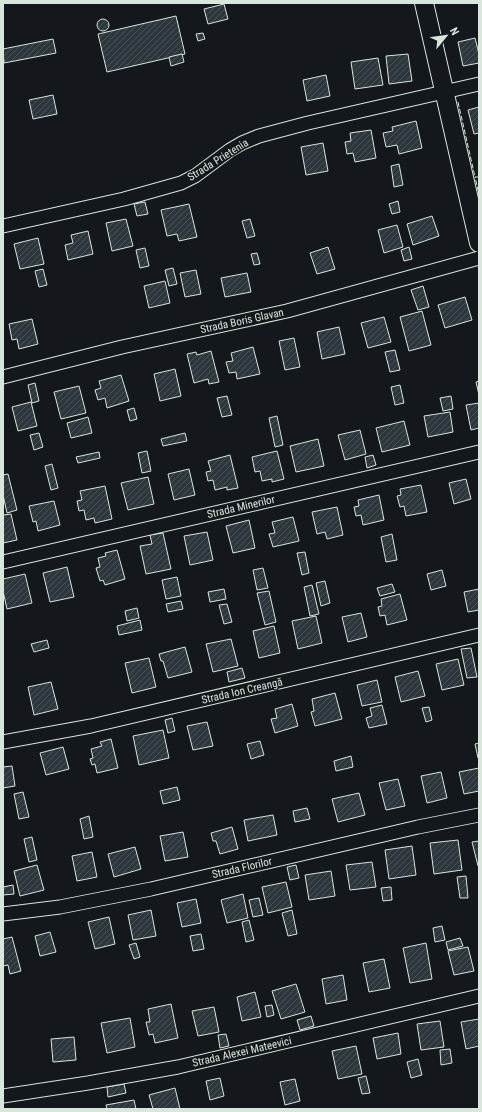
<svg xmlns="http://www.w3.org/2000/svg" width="482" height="1112" viewBox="0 0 482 1112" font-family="'Roboto Condensed',sans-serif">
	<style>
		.building { fill: url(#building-hatch); stroke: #d8e6dc }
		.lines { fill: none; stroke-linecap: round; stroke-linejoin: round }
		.street-casing { stroke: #d8e6dc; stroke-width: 15 }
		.secondary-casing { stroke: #d8e6dc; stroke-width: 20 }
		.street { stroke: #14181c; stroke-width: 13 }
		.secondary { stroke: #14181c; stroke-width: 18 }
		.fence { stroke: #d8e6dc; stroke-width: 1; stroke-dasharray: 5 2; stroke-linecap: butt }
		.labels { text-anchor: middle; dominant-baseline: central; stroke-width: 3; stroke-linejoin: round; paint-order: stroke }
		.street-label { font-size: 11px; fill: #d8e6dc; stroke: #14181c }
	</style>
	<defs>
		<pattern id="building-hatch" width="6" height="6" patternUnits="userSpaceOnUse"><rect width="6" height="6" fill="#2c363c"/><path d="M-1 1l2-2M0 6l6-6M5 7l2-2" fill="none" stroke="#4a5358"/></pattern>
	</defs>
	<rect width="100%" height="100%" fill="#14181c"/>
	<g class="building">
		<polygon points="224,4 228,19 208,24 204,9"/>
		<polygon points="176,16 185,54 107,72 98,34"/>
		<circle cx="103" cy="25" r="6"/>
		<polygon points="203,33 205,39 198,41 196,34"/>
		<polygon points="475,38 479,54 479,63 463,66 458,42"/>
		<polygon points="53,39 56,53 4,63 3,49"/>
		<polygon points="182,54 184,62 171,66 169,57"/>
		<polygon points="408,54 412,81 389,84 386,56"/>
		<polygon points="378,58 383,85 355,89 351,62"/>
		<polygon points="326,75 330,96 307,101 303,80"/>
		<polygon points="53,95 57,114 33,119 29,100"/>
		<polygon points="479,107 479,133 474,134 468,110"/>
		<polygon points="416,121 422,148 399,154 397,145 386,147 383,133 393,131 392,127"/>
		<polygon points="371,130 376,158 355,162 353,153 347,154 345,142 351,141 350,133"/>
		<polygon points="323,143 328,171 306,175 301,147"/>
		<polygon points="399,164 403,185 394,187 391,166"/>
		<polygon points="398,201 400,212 392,214 389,204"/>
		<polygon points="145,202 148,214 137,216 134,204"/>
		<polygon points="189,204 197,237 179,241 177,234 167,236 161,210"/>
		<polygon points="432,216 439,236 413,245 407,224"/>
		<polygon points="126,219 133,246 112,251 106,223"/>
		<polygon points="250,219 255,236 247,238 242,221"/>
		<polygon points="397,225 403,247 384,253 378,230"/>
		<polygon points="88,231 93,254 68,260 65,245 73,243 71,235"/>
		<polygon points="38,238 44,264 20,269 14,244"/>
		<polygon points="328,247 335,269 317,274 310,253"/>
		<polygon points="409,247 412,259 404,261 401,250"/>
		<polygon points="145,248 149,266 140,268 136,250"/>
		<polygon points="257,253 260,264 254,265 251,254"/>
		<polygon points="173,268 177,284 169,286 165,270"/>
		<polygon points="43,269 47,285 39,287 35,271"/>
		<polygon points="196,270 201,294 185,297 180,273"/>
		<polygon points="247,273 251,292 225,297 221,278"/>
		<polygon points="165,281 170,303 149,308 144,286"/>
		<polygon points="423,286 429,307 418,310 411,290"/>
		<polygon points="465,297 472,320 445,328 438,305"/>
		<polygon points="422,311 431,345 409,351 400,317"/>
		<polygon points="384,317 391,342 368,348 361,323"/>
		<polygon points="32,319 38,344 19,349 17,339 12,340 9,324"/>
		<polygon points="339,327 345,354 322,359 317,332"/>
		<polygon points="294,338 300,367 285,370 279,341"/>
		<polygon points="253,347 260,374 237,379 236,372 229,373 226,362 233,361 231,353"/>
		<polygon points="395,350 400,370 390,372 385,352"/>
		<polygon points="211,351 219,382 209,384 208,379 194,383 187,354 196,352 197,355"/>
		<polygon points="175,369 181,396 160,401 154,374"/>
		<polygon points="121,375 129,401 107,408 105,398 98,400 95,390 101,388 99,381"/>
		<polygon points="479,381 479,395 476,382"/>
		<polygon points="35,383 39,401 32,403 28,385"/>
		<polygon points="400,385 404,403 395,405 391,387"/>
		<polygon points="79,386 86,413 61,419 54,392"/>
		<polygon points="227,396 232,415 222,417 217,398"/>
		<polygon points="451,396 453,409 443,411 440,398"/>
		<polygon points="31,402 37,426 18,431 12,407"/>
		<polygon points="479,403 479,428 471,430 466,405"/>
		<polygon points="134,408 137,419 130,421 127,410"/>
		<polygon points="450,412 453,432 428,437 424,416"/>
		<polygon points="277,416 283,445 275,447 269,418"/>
		<polygon points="88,417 92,433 71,438 67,423"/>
		<polygon points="404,421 410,445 382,452 376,428"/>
		<polygon points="360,430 366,454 345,460 338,435"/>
		<polygon points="39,433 43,447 34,450 30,435"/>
		<polygon points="185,433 187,441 163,446 161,439"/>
		<polygon points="318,439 324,466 296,472 290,446"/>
		<polygon points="147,451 151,471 142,473 138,453"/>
		<polygon points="277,451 284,479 272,482 272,479 262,481 260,471 255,472 252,457"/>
		<polygon points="99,452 100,458 78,463 76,457"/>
		<polygon points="230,455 238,488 227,490 227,487 215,490 213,480 208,481 206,472 211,471 208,461"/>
		<polygon points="373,455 376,465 367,468 365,457"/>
		<polygon points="52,464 58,488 51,490 45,466"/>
		<polygon points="189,469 195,495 174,500 168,474"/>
		<polygon points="8,474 17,510 7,513 3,495 3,475"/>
		<polygon points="148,477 154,504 128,510 121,483"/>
		<polygon points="466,479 471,499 454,504 449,483"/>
		<polygon points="421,485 427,512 406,516 404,506 400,507 397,496 401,495 400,489"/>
		<polygon points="105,486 112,519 95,523 94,518 86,520 84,510 79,511 77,501 82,500 80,491"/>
		<polygon points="379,495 384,520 363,525 361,515 356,516 354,507 359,506 358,500"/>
		<polygon points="54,501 60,525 38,531 36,521 33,522 29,506"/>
		<polygon points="337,507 343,535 327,539 325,532 317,534 312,512"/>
		<polygon points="11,514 17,540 3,543 3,515"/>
		<polygon points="293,517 299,541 273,547 269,534 275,533 272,522"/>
		<polygon points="249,520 255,548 233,553 226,526"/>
		<polygon points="207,532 213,560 190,565 184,536"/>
		<polygon points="163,533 171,569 146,574 140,546 152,544 150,535"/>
		<polygon points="392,534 397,560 386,562 381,537"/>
		<polygon points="117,550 125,579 105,585 103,580 100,581 96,568 100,567 98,558 106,556 105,553"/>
		<polygon points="305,552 309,573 302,575 297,553"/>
		<polygon points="67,567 74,597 50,602 43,573"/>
		<polygon points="263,568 268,588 257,590 253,570"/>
		<polygon points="442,570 446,586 431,590 427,574"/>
		<polygon points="25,574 32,603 7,609 3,591 3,579"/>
		<polygon points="177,577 181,596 166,599 162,580"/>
		<polygon points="325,581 330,603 321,606 316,583"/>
		<polygon points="392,584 395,592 380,596 377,588"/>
		<polygon points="312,585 319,614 310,616 304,587"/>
		<polygon points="224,589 226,599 210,602 208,592"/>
		<polygon points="479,589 479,610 468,612 464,592"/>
		<polygon points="269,591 276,622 265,625 257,593"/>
		<polygon points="400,594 407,620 387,625 385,615 380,616 378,607 382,606 381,599"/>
		<polygon points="181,601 183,609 168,612 166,604"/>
		<polygon points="227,604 232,622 224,624 219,605"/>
		<polygon points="137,608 139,618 127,621 125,611"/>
		<polygon points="361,613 367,637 348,642 342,617"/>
		<polygon points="316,616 322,643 298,649 292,621"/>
		<polygon points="140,620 142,630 119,635 117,626"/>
		<polygon points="274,626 280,653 259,658 253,631"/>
		<polygon points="231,639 238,666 213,672 206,644"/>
		<polygon points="47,640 49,648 34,652 31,644"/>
		<polygon points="185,647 192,672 168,678 163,661 161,661 159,654"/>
		<polygon points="471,648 477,677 467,678 461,649"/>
		<polygon points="149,658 156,687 132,693 125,663"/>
		<polygon points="458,659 464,685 442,690 436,664"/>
		<polygon points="242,668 245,678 229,682 227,672"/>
		<polygon points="418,671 425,696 401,702 395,677"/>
		<polygon points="377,680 382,702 362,706 357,685"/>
		<polygon points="51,682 58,709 34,715 28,687"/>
		<polygon points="335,693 342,719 315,726 311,712 314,711 312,699"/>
		<polygon points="292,704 298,726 275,733 271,719 277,718 275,709"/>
		<polygon points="382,705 387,724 369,728 366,718 372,716 370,708"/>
		<polygon points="429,707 432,720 426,722 422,708"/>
		<polygon points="172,718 175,731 168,733 165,720"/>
		<polygon points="207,722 213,746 193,750 187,726"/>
		<polygon points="163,730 169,758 139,765 133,736"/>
		<polygon points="111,739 118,768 97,773 95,764 92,765 90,759 93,758 91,749 102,746 100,742"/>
		<polygon points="260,741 264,755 251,759 247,744"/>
		<polygon points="479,743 479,758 478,758 475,744"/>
		<polygon points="63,747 69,769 46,775 40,753"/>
		<polygon points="351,756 353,767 336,771 334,761"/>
		<polygon points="12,766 15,786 3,788 3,767"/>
		<polygon points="479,768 479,791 464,794 459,772"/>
		<polygon points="441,772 447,798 427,803 421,776"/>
		<polygon points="398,779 405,806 386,810 379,783"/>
		<polygon points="177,787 180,800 163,804 160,791"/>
		<polygon points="23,792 29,817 19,819 14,794"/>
		<polygon points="359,793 365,815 338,822 332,799"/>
		<polygon points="307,808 310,819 295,822 293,811"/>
		<polygon points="273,815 277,835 248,841 244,820"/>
		<polygon points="89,816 93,837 84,839 80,819"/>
		<polygon points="232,827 238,849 220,854 216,841 213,841 211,833"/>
		<polygon points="183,832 188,857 165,861 160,836"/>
		<polygon points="32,837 37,860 29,862 24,839"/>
		<polygon points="458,840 462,870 434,874 430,843"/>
		<polygon points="479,841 479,865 478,866 472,842"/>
		<polygon points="412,846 416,875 389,879 385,850"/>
		<polygon points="135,847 141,869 114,877 108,854"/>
		<polygon points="92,852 97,877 77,881 72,856"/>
		<polygon points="372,862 376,887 350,890 346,865"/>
		<polygon points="37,865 44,890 20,896 14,871"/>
		<polygon points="296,865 299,878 290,880 287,867"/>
		<polygon points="331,871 335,896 309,900 305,875"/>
		<polygon points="466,876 468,898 460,898 457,877"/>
		<polygon points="286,882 292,907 268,913 262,887"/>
		<polygon points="13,885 14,894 3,895 3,887"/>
		<polygon points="391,887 392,900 383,901 381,888"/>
		<polygon points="243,894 248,918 227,923 221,900"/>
		<polygon points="259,898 263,915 253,917 249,900"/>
		<polygon points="196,899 201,923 182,927 177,903"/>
		<polygon points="151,910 156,936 133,940 128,915"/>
		<polygon points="292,910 297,934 288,936 282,913"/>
		<polygon points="109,917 115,944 95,949 88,922"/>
		<polygon points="249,920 254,940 246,942 242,922"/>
		<polygon points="442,926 445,940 435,942 433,928"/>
		<polygon points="50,932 56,952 40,956 35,936"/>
		<polygon points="201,934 204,949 193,951 190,936"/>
		<polygon points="12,937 21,971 10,974 8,965 3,966 3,939"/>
		<polygon points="460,938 463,946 448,950 446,942"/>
		<polygon points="136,943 140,957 134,959 129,945"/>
		<polygon points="426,943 432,979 410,983 403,948"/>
		<polygon points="468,947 474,971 454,975 448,951"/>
		<polygon points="384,959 390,988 369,992 363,963"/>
		<polygon points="343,975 347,1000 326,1004 322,979"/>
		<polygon points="296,984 305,1012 281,1019 272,991"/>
		<polygon points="255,992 261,1017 242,1021 237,997"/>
		<polygon points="171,1004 178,1038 155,1043 153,1034 149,1035 146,1022 150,1022 148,1009"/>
		<polygon points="272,1005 274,1015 267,1017 265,1006"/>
		<polygon points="214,1007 219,1032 198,1036 192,1011"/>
		<polygon points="311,1016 314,1026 300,1030 297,1020"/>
		<polygon points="130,1018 135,1047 107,1053 101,1023"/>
		<polygon points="479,1019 479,1046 466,1049 461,1022"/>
		<polygon points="440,1021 444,1047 421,1050 417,1024"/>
		<polygon points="398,1033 401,1054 377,1059 373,1038"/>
		<polygon points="226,1034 229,1046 220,1048 218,1035"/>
		<polygon points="74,1037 76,1060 53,1062 51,1039"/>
		<polygon points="356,1046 362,1074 338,1079 332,1051"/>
		<polygon points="450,1049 452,1063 441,1065 440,1050"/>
		<polygon points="418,1059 422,1075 411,1078 407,1062"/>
		<polygon points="366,1076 370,1093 362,1094 358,1078"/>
		<polygon points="220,1078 224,1096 210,1100 206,1081"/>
		<polygon points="295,1079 300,1101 285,1105 280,1082"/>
		<polygon points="124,1084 126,1093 108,1097 107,1087"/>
		<polygon points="175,1088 180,1109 153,1109 149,1095"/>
		<polygon points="134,1100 136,1109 107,1109 106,1105"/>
	</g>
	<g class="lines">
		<defs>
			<g id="street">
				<polyline points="3,226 124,199 181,183 195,176 230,150 242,143 259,136 308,123 479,84"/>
				<polyline points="3,377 122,347 287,311 479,258"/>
				<polyline points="3,562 479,452"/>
				<polyline points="3,742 91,726 479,635"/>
				<polyline points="3,914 60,907 151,889 418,827 479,815"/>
				<polyline points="3,1096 88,1083 178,1067 479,996"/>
			</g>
			<polyline id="secondary" points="424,3 479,243"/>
		</defs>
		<use href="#street" class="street-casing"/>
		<use href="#secondary" class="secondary-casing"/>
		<use href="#street" class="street"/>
		<use href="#secondary" class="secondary"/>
		<g class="fence">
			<polyline points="458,102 475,177"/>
			<polyline points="479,177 475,177 479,194"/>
		</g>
	</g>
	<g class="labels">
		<g class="street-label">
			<text transform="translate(218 160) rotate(-32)">Strada Prietenia</text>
			<text transform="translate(242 321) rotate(-12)">Strada Boris Glavan</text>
			<text transform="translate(241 507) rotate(-13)">Strada Minerilor</text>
			<text transform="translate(242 691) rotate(-13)">Strada Ion Creangă</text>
			<text transform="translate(242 868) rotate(-13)">Strada Florilor</text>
			<text transform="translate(242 1052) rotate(-13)">Strada Alexei Mateevici</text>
		</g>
	</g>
	<rect width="482" height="1112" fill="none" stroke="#d8e6dc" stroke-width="8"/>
	<g transform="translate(446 36) rotate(61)" stroke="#14181c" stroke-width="3" paint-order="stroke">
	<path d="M0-3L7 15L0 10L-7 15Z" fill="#d8e6dc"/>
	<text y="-6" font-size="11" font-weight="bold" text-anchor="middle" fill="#d8e6dc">N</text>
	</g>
</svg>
